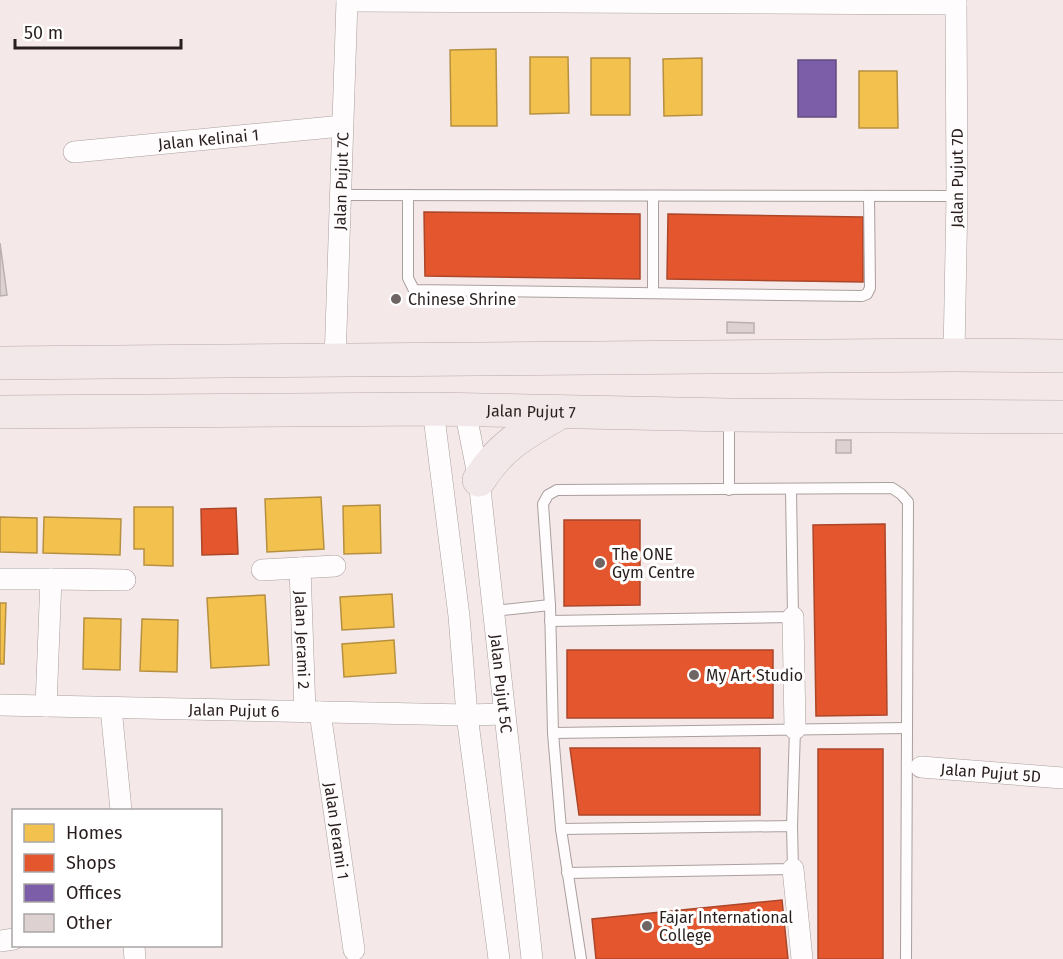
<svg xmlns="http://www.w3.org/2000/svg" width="1063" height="959" viewBox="0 0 1063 959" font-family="'Fira Sans',sans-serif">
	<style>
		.homes { fill: #f2c14e; stroke: #b69040; stroke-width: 1.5 }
		.shops { fill: #e4572e; stroke: #ac4629; stroke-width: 1.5 }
		.offices { fill: #7b5ea7; stroke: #624b7e; stroke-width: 1.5 }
		.building { fill: #ddd1d1; stroke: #bbb0b0; stroke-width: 1.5 }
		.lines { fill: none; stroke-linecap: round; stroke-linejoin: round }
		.lane-casing { stroke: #aa9f9f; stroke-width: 12 }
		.street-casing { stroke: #aa9f9f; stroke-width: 22 }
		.primary-casing { stroke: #bba8a9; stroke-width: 34 }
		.lane { stroke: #fefcfc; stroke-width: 10 }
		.street { stroke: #fefcfc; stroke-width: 21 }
		.primary { stroke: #f2e8e9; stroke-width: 33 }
		.poi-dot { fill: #706565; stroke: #fff; stroke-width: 2 }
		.labels { text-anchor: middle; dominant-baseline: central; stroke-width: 6; stroke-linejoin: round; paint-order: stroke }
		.street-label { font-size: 16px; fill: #291e1e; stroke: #fff }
		.poi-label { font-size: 16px; fill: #291e1e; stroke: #fff; text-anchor: start }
	</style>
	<rect width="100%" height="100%" fill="#f5e8e8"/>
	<g class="homes">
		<polygon points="496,49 497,126 451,126 450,50"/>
		<polygon points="530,57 568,57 569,113 530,114"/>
		<rect x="591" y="58" width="39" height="57"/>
		<polygon points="702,58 702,115 664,116 663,59"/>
		<polygon points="859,71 897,71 898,128 859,128"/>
		<polygon points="321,497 324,549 267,552 265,499"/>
		<polygon points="380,505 381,553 344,554 343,506"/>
		<polygon points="134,507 173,507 173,566 144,565 144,549 134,549"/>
		<polygon points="0,517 37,518 37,553 0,552"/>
		<polygon points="44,517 121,519 120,555 43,553"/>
		<polygon points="392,594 394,627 342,630 340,597"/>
		<polygon points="265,595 269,665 211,668 207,598"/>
		<polygon points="0,603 6,603 4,664 0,664"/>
		<polygon points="84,618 121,619 120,670 83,669"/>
		<polygon points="142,619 178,620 177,672 140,671"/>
		<polygon points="394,640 396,673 344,677 342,644"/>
	</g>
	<g class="shops">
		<polygon points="424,212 640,214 640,279 425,276"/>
		<polygon points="668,214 863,217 863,282 667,279"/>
		<polygon points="236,508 238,554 202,555 201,509"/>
		<polygon points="564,520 640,520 640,605 564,606"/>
		<polygon points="885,524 887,715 816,716 813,525"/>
		<rect x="567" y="650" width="206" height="68"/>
		<polygon points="570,748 760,748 760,815 579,815"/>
		<rect x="818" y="749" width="65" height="210"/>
		<polygon points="782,900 788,959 596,959 592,919"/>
	</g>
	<rect class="offices" x="798" y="60" width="38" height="57"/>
	<g class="building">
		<polygon points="0,243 7,295 0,296"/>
		<polygon points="727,322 754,323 754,333 727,333"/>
		<rect x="836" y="440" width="15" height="13"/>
	</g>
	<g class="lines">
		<defs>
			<g id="lane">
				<polyline points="341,195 957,196"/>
				<polyline points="408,195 408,278 414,290 862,296 867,294 870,288 869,196"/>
				<polyline points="653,197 653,293"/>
				<polyline points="729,418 729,490"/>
				<polyline points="493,611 550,605"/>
				<polyline points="550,621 793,617 791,490"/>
				<polyline points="553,733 907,728"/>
				<polyline points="792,826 795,729"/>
				<polyline points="561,829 792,826 793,869 567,873"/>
				<polyline points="581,959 561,829 553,733 550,605 543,504 548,495 557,490 892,488 901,494 908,502 906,959"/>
			</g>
			<g id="street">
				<polyline points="347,1 956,4"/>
				<path id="s1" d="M74,152L342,126"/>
				<path id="s2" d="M954,355L957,196L956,0"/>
				<path id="s3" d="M335,361L347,0"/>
				<polyline points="433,409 459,616 467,715 499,959"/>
				<path id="s4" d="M462,409L467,420L479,480L532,959"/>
				<path id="s5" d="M300,568L305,712"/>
				<polyline points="262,570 335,566"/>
				<polyline points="0,579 51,579"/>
				<polyline points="793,617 795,729"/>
				<path id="s6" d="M0,705L467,715L504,714"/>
				<polyline points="46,706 51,579 125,580"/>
				<polyline points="111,708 121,810"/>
				<path id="s7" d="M320,712L354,950"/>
				<path id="s8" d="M921,767L1063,778"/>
				<polyline points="793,869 802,959"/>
				<polyline points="0,941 14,939"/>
				<polyline points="134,946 135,959"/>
			</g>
			<g id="primary">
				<polyline points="0,363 954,355 1063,356"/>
				<path id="s9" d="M0,412L433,409L729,415L1063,417"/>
				<path d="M479,480C501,445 526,432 561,412"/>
			</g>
		</defs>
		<use href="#lane" class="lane-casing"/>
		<use href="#street" class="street-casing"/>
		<use href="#primary" class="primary-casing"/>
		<use href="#lane" class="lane"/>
		<use href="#street" class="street"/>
		<use href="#primary" class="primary"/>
	</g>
	<g class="poi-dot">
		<circle cx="396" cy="299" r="6"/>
		<circle cx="600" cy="563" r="6"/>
		<circle cx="694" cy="675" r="6"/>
		<circle cx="647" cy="926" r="6"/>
	</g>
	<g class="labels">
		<g class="street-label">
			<text stroke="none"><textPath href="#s1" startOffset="135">Jalan Kelinai 1</textPath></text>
			<text stroke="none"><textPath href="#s2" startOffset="177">Jalan Pujut 7D</textPath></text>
			<text stroke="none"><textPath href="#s3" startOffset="180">Jalan Pujut 7C</textPath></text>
			<text stroke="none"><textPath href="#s9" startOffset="531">Jalan Pujut 7</textPath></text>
			<text stroke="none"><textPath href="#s5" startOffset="72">Jalan Jerami 2</textPath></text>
			<text stroke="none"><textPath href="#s4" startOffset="278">Jalan Pujut 5C</textPath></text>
			<text stroke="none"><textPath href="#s6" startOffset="234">Jalan Pujut 6</textPath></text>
			<text stroke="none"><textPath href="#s8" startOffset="70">Jalan Pujut 5D</textPath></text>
			<text stroke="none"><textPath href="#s7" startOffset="120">Jalan Jerami 1</textPath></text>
		</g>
		<g class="poi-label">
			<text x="408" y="299">Chinese Shrine</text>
			<text x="612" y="554">The ONE<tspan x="612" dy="18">Gym Centre</tspan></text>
			<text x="706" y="675">My Art Studio</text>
			<text x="659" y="917">Fajar International<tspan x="659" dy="18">College</tspan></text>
		</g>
	</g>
	<rect x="12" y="809" width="210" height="138" fill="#ffffff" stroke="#a9a5a5" stroke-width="1.5"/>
	<rect x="24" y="824" width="30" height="18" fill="#f2c14e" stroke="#a9a5a5" stroke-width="1.5"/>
	<text x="66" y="839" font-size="18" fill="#291e1e">Homes</text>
	<rect x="24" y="854" width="30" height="18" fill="#e4572e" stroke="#a9a5a5" stroke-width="1.5"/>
	<text x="66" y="869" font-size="18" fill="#291e1e">Shops</text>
	<rect x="24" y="884" width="30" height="18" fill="#7b5ea7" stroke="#a9a5a5" stroke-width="1.5"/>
	<text x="66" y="899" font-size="18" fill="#291e1e">Offices</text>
	<rect x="24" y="914" width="30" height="18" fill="#ddd1d1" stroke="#a9a5a5" stroke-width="1.5"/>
	<text x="66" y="929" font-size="18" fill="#291e1e">Other</text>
	<path d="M15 39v9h166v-9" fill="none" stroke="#291e1e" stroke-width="3"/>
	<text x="24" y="39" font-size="18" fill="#291e1e" stroke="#ffffff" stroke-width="4.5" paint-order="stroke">50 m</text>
</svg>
